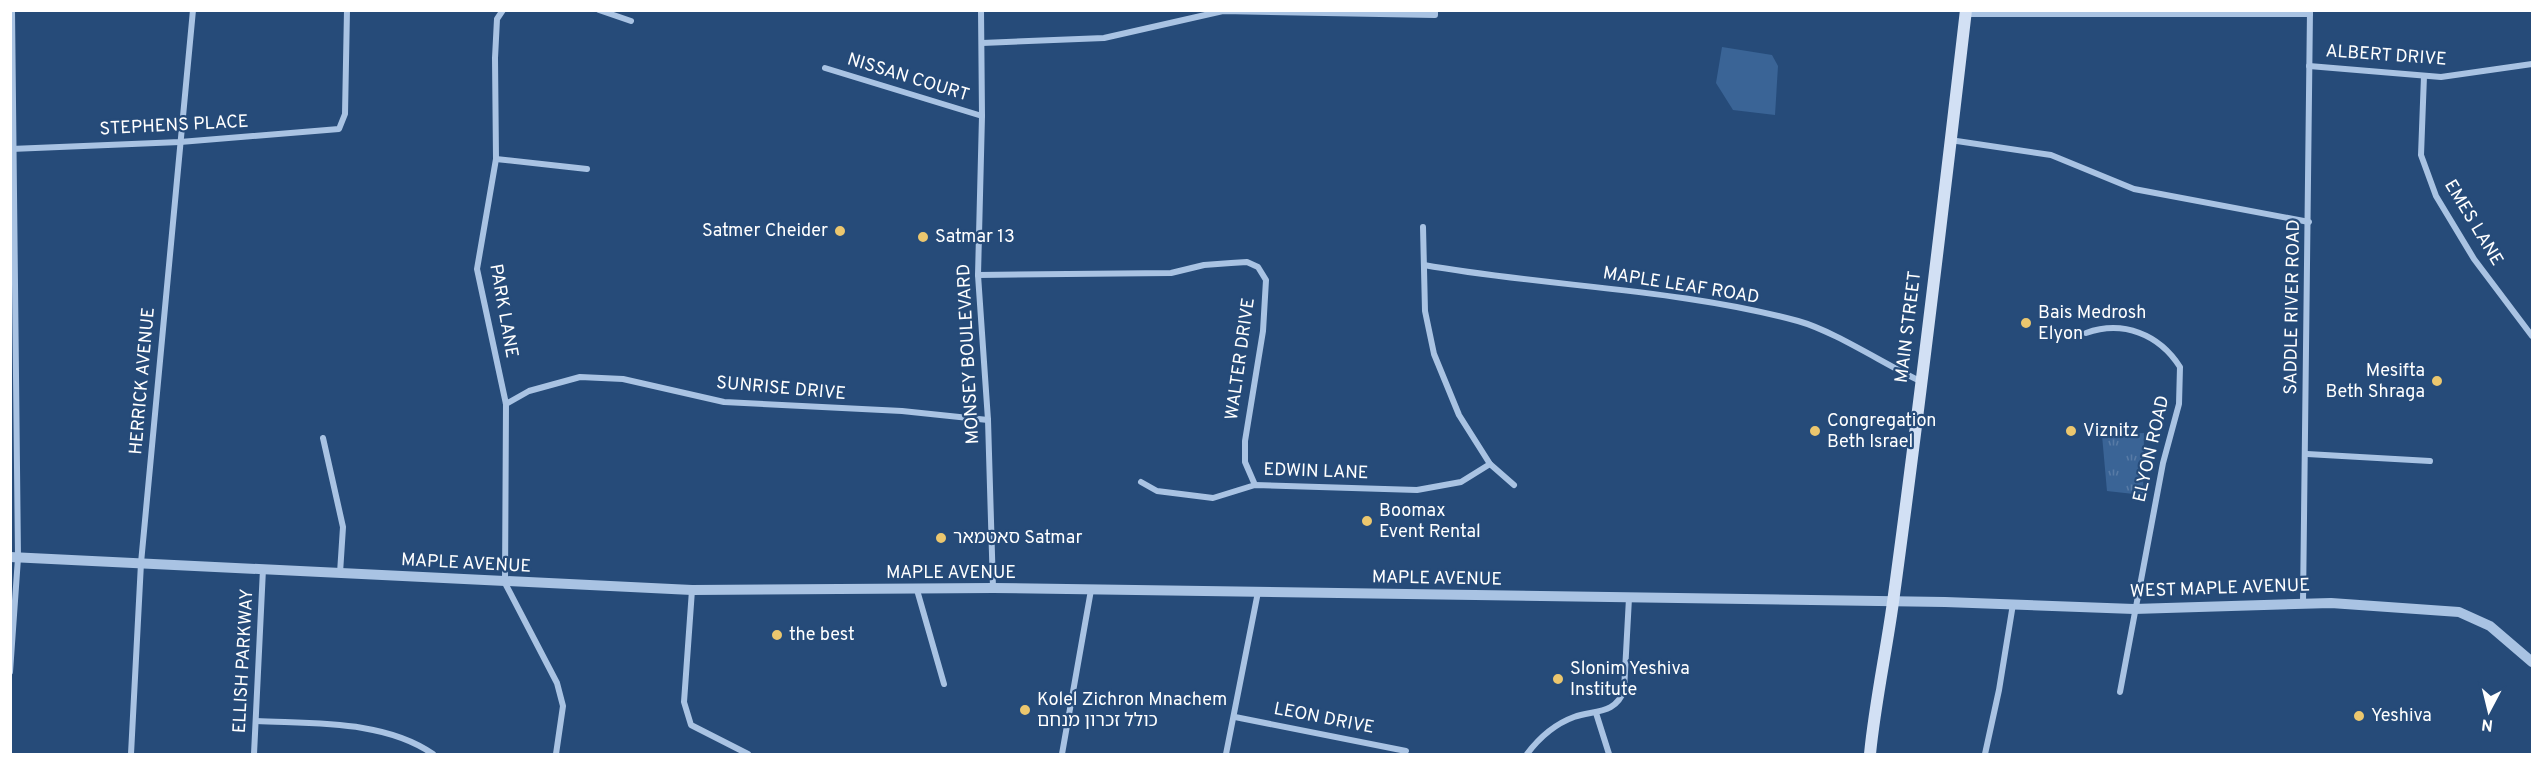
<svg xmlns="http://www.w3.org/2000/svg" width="2543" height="765" viewBox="0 0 2543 765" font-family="Overpass,'Noto Sans Hebrew',sans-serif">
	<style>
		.green { fill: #3a6496 }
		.park { fill: url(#park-tufts) }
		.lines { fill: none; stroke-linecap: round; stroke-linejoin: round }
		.minor { stroke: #a9c3e3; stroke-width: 6 }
		.tertiary { stroke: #a9c3e3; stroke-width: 10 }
		.secondary { stroke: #d2e0f4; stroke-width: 12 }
		.poi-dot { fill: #ecc76e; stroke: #264b79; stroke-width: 2 }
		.labels { text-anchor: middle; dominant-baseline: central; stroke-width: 4.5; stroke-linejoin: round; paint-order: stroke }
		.street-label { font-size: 18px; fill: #fff; stroke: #264b79 }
		.poi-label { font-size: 18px; fill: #fff; stroke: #264b79; text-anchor: start }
	</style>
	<defs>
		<pattern id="park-tufts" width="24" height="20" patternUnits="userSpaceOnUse" patternTransform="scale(1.5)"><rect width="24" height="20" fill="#3a6496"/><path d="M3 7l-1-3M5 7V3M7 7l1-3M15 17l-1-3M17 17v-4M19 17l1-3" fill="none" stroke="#587ba6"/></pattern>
	</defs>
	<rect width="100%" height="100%" fill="#264b79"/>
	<polygon class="green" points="1722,47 1772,55 1778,66 1775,115 1733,110 1716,83"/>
	<polygon class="park" points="2144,433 2143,495 2107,491 2102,435"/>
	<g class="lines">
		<g class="minor">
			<polyline points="503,10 497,19 495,58 496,159 477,269 506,404 505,583 557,683 563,706 556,754"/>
			<polyline points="599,10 631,21"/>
			<polyline points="981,10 982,116 978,275 988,420 993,588"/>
			<polyline points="1966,14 2310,14"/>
			<polyline points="982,43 1104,38 1223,11 1435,15 1435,10"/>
			<polyline points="2309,66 2441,77 2532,64"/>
			<polyline points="825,68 982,116"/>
			<polyline points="2424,76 2421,155 2436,196 2474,259 2532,336"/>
			<polyline points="1950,140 2051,155 2134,189 2309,222"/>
			<polyline points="11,149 180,142 339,129 345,114 347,10"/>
			<polyline points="496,159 587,169"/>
			<polyline points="1423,227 1425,311 1434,354 1459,415 1490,464 1514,485"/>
			<path d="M1424,265C1547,287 1676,288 1798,321C1834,331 1884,364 1920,381"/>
			<polyline points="978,275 1171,273 1204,265 1231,263 1247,262 1258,267 1266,280 1263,331 1245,441 1245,462 1255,485"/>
			<path d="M2086,333C2123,320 2159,334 2180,367L2179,404L2163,463L2120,692"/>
			<polyline points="506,404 529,391 580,377 623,379 724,402 902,411 988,420"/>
			<polyline points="323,438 343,527 340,573"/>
			<polyline points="2307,454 2430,461"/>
			<polyline points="1141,482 1157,491 1213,498 1255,485 1417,490 1461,482 1490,464"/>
			<polyline points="692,590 684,702 691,725 748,754"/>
			<polyline points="917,590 944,684"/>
			<polyline points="2303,603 2310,10"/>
			<polyline points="10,672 18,558 12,10"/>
			<polyline points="1596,713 1609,754"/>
			<polyline points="1235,717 1406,751"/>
			<path d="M256,721C314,724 384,720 433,754"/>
			<polyline points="131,754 141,563 193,10"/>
			<polyline points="254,754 263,569"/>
			<polyline points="1062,754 1091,590"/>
			<polyline points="1226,754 1258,592"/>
			<path d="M1527,754C1539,738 1555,724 1574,717C1595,710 1616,714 1624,690L1629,598"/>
			<polyline points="1985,754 1999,690 2013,604"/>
		</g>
		<polyline class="tertiary" points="10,557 692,590 993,588 1945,602 2134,609 2331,603 2459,612 2490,626 2532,662"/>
		<path class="secondary" d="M1870,754C1875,703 1886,653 1893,602C1920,405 1943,208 1966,10"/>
	</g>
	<g class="poi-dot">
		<circle cx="840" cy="231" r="6"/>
		<circle cx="923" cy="237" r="6"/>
		<circle cx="2026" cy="323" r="6"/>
		<circle cx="2437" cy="381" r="6"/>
		<circle cx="1815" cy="431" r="6"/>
		<circle cx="2071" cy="431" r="6"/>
		<circle cx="1367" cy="521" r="6"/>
		<circle cx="941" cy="538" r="6"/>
		<circle cx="777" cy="635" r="6"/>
		<circle cx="1558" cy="679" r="6"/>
		<circle cx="1025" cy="710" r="6"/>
		<circle cx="2359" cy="716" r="6"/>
	</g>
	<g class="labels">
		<g class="street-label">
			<text transform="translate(2386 56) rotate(4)">ALBERT DRIVE</text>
			<text transform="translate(908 78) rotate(17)">NISSAN COURT</text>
			<text transform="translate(174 126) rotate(-3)">STEPHENS PLACE</text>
			<text transform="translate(2473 223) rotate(59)">EMES LANE</text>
			<text transform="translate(1681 286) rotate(9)">MAPLE LEAF ROAD</text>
			<text transform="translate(2293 307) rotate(-89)">SADDLE RIVER ROAD</text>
			<text transform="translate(503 311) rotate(80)">PARK LANE</text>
			<text transform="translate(1909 327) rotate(-83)">MAIN STREET</text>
			<text transform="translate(969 354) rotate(-93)">MONSEY BOULEVARD</text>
			<text transform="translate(1241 359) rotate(-82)">WALTER DRIVE</text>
			<text transform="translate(143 381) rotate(-85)">HERRICK AVENUE</text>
			<text transform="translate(781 389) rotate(5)">SUNRISE DRIVE</text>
			<text transform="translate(2152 449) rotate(-77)">ELYON ROAD</text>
			<text transform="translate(1316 472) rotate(2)">EDWIN LANE</text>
			<text transform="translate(466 564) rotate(3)">MAPLE AVENUE</text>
			<text x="951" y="573">MAPLE AVENUE</text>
			<text transform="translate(1437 579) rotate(1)">MAPLE AVENUE</text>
			<text transform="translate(2220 589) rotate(-2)">WEST MAPLE AVENUE</text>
			<text transform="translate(244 661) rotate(-87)">ELLISH PARKWAY</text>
			<text transform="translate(1324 719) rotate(11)">LEON DRIVE</text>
		</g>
		<g class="poi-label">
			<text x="828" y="231" text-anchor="end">Satmer Cheider</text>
			<text x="935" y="237">Satmar 13</text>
			<text x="2038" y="313">Bais Medrosh<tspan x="2038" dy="21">Elyon</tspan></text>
			<text x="2425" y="371" text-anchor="end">Mesifta<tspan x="2425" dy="21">Beth Shraga</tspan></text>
			<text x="1827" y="421">Congregation<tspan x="1827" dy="21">Beth Israel</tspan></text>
			<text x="2083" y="431">Viznitz</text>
			<text x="1379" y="511">Boomax<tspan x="1379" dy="21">Event Rental</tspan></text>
			<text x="953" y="538">סאטמאר Satmar</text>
			<text x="789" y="635">the best</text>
			<text x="1570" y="669">Slonim Yeshiva<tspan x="1570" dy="21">Institute</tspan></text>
			<text x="1037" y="700">Kolel Zichron Mnachem<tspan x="1037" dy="21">כולל זכרון מנחם</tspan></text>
			<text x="2371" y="716">Yeshiva</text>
		</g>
	</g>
	<rect width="2543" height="765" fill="none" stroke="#ffffff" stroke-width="24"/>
	<g transform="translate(2489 711) rotate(187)" stroke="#264b79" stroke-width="4.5" paint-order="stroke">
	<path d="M0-4.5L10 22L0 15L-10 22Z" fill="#ffffff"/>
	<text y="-9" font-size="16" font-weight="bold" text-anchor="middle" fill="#ffffff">N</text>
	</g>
</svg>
